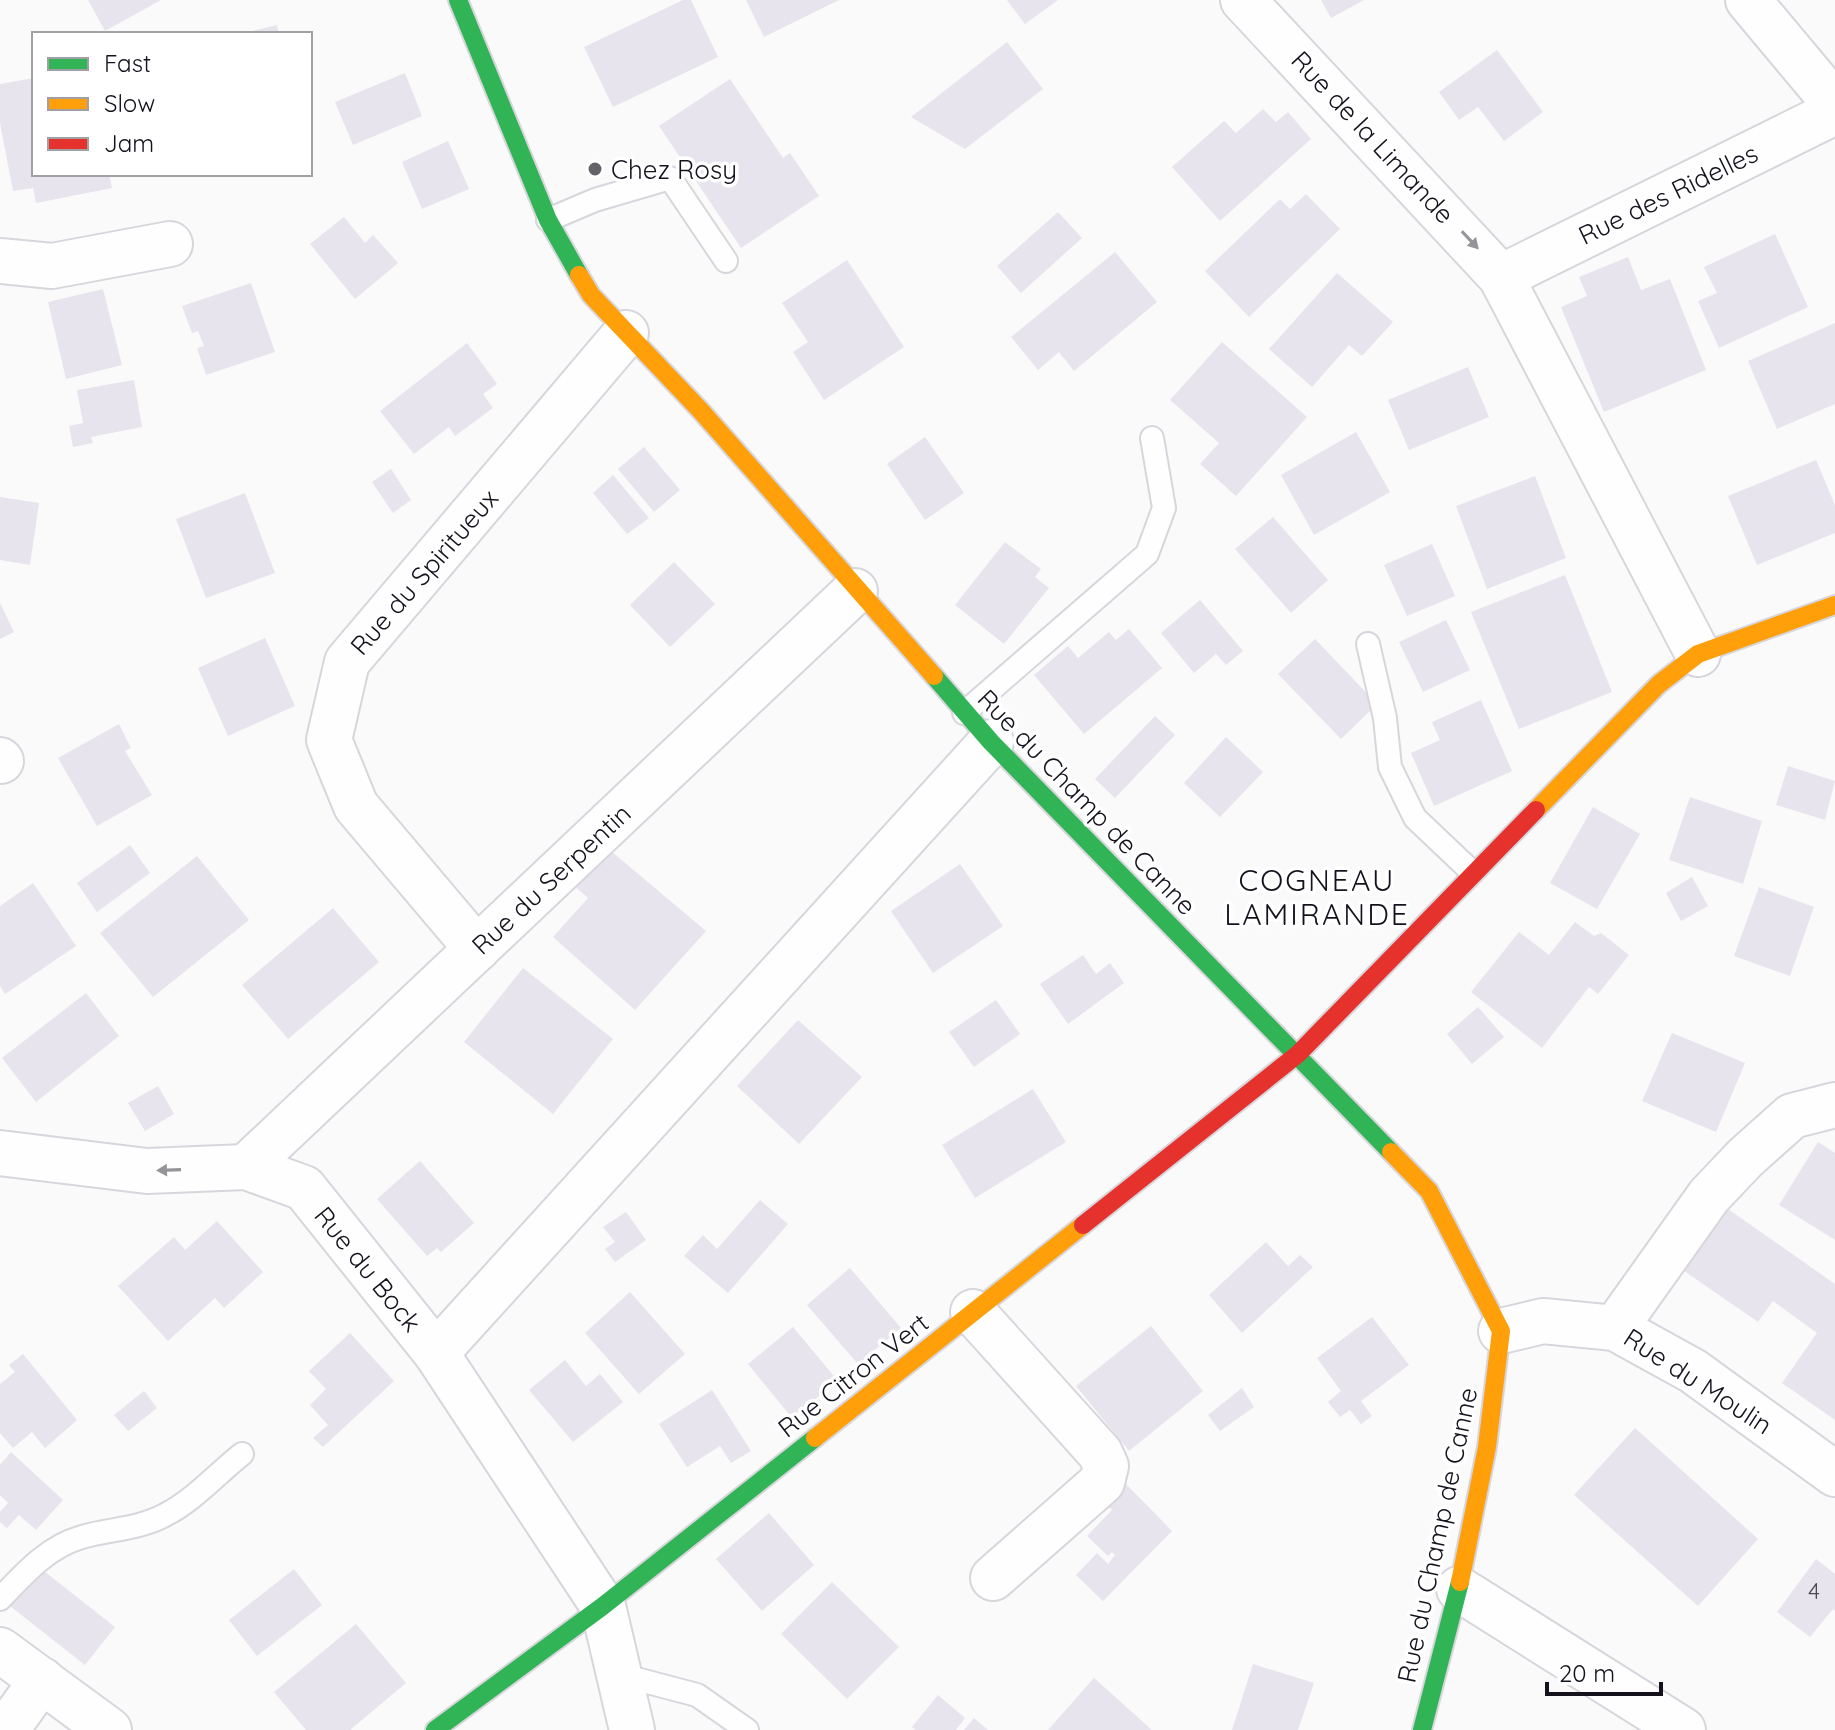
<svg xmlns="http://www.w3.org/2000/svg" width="1835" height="1730" viewBox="0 0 1835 1730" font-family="Quicksand,sans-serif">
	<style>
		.building { fill: #e7e4ee }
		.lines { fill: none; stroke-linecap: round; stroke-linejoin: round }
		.lane-casing { stroke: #d7d6dc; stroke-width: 26 }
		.street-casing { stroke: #d7d6dc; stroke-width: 48 }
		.fast-casing { stroke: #d7d6dc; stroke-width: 22 }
		.slow-casing { stroke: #d7d6dc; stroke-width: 22 }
		.jam-casing { stroke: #d7d6dc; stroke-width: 22 }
		.lane { stroke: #fefefe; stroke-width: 22 }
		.street { stroke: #fefefe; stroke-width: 44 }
		.fast { stroke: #30b455; stroke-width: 18 }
		.slow { stroke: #ff9f0a; stroke-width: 18 }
		.jam { stroke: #e5322d; stroke-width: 18 }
		.oneway { fill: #959499 }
		.poi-dot { fill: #65636a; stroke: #fff; stroke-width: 3 }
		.labels { text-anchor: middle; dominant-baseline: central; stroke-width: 7; stroke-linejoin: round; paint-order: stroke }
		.number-label { font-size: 22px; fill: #4a4852 }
		.street-label { font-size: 26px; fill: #15121d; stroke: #fff }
		.poi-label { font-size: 26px; fill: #15121d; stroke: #fff; text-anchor: start }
		.quarter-label { font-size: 30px; letter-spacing: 2px; fill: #15121d; stroke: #fff }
	</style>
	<rect width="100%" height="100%" fill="#fafafa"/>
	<g class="building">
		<polygon points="88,0 161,0 105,31"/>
		<polygon points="683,0 691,0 718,57 613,107 584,47"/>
		<polygon points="746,0 839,0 764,37"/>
		<polygon points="1007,0 1058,0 1025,24"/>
		<polygon points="1321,0 1364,0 1331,18"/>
		<polygon points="277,25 279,34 244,34 244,33"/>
		<polygon points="1007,42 1043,89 965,149 911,117"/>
		<polygon points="1497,50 1543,112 1504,141 1478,107 1459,120 1439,92"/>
		<polygon points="405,73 422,116 353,145 335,102"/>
		<polygon points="34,78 34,174 109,174 112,188 36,203 33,188 13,191 0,123 0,84"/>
		<polygon points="730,79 783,158 790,153 819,196 741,248 659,126"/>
		<polygon points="1263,109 1276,122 1288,112 1311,139 1220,221 1172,167 1224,121 1236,133"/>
		<polygon points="448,141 469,189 422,209 402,162"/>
		<polygon points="1306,194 1340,229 1249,317 1205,271 1280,199 1290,209"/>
		<polygon points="1058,212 1082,238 1021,293 997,266"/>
		<polygon points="344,217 365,243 373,235 398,263 355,299 310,244"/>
		<polygon points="1775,234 1808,307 1719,348 1698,301 1717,293 1704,267"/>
		<polygon points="1115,252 1157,302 1074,371 1059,352 1038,370 1011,337"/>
		<polygon points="1628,257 1641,290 1670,279 1706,370 1604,412 1561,307 1587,296 1579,277"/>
		<polygon points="847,260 904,347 824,400 793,352 808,342 782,303"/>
		<polygon points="1337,273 1393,322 1362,356 1349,345 1312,387 1269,349"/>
		<polygon points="251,283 275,352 206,375 197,348 204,346 198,331 192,333 182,306"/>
		<polygon points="103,289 122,365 66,379 48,302"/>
		<polygon points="1835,323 1835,404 1777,429 1748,361"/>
		<polygon points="1222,342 1307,417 1236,496 1200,464 1219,443 1170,400"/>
		<polygon points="467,343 497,384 483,394 493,408 455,436 449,427 414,454 380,411"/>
		<polygon points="1468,367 1489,417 1409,450 1388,400"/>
		<polygon points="134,380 142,427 91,437 93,443 73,447 69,426 83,423 77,390"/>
		<polygon points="1356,432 1390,492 1314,535 1281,475"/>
		<polygon points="925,437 964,493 925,520 887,464"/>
		<polygon points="644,447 680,490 654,512 618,469"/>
		<polygon points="1816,460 1835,505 1835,533 1757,565 1728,496"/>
		<polygon points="391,469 411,500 393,513 372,482"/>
		<polygon points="613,475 649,518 627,534 593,493"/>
		<polygon points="1535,476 1566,558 1487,589 1456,506"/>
		<polygon points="245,493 275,573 206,598 176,519"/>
		<polygon points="0,497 39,503 30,565 0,560"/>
		<polygon points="1273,517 1328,580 1291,613 1235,549"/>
		<polygon points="1005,542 1041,569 1035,577 1049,588 1004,644 955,605"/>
		<polygon points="1432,544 1455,596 1407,616 1384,565"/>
		<polygon points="674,562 715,604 670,647 630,605"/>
		<polygon points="1565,575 1612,692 1519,729 1471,612"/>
		<polygon points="1200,600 1243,651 1226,665 1216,654 1194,673 1161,633"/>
		<polygon points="0,603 14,632 0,639"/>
		<polygon points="1446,620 1470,670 1423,692 1399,642"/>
		<polygon points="1129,629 1162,668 1084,734 1034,675 1068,646 1078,658 1109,632 1116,640"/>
		<polygon points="265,638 295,706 228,736 198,668"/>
		<polygon points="1315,639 1377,704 1341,739 1278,674"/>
		<polygon points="1481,700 1512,771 1434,806 1411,753 1440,740 1432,722"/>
		<polygon points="1155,716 1175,735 1115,798 1095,779"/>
		<polygon points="119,724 131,748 125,751 152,795 97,826 58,758"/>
		<polygon points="1226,737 1263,772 1220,817 1184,783"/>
		<polygon points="1788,766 1835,781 1825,820 1776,805"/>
		<polygon points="1690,797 1762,821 1743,884 1669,860"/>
		<polygon points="1593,807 1640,834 1597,909 1550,883"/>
		<polygon points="130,845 150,873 97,912 77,883"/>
		<polygon points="605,846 706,931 635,1010 553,937 588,898 571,883"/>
		<polygon points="197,856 249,920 153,997 100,933"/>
		<polygon points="960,864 1003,926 933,973 891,911"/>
		<polygon points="1692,877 1708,906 1681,921 1666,893"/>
		<polygon points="33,883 76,946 5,994 0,986 0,906"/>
		<polygon points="1759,887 1814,907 1790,976 1734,956"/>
		<polygon points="333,908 379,962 288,1039 242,985"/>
		<polygon points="1575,922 1594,936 1601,933 1629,955 1598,994 1589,987 1542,1048 1471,992 1519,932 1549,955"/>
		<polygon points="1083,955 1096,974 1110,963 1124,983 1068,1024 1040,984"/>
		<polygon points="523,968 613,1039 553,1114 464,1042"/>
		<polygon points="86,993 119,1036 36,1102 2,1058"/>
		<polygon points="996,1000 1020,1034 974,1067 949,1032"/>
		<polygon points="1478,1007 1504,1037 1472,1064 1447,1034"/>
		<polygon points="798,1020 862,1077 799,1144 737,1086"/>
		<polygon points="1672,1033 1745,1063 1716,1132 1642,1101"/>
		<polygon points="158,1086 174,1114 145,1131 128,1103"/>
		<polygon points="1033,1089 1066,1142 975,1198 942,1145"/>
		<polygon points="1818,1142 1835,1153 1835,1240 1779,1205"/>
		<polygon points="420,1161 474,1223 441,1252 437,1248 427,1256 377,1199"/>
		<polygon points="760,1200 788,1224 728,1293 684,1256 703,1235 717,1249"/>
		<polygon points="1721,1204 1835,1284 1835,1420 1782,1383 1817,1333 1773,1301 1758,1322 1677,1266"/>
		<polygon points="626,1212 646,1240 615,1262 605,1249 615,1242 603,1227"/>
		<polygon points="217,1221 263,1272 224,1308 215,1298 168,1341 118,1286 174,1237 185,1250"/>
		<polygon points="1266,1242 1288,1266 1300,1255 1313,1267 1242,1333 1209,1295"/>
		<polygon points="850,1268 901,1328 858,1364 807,1305"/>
		<polygon points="630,1292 685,1354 639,1394 585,1333"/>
		<polygon points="1372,1317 1409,1365 1361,1401 1372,1416 1361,1424 1350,1410 1340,1417 1328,1402 1341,1391 1317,1358"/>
		<polygon points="1151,1326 1203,1391 1129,1451 1076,1386"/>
		<polygon points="793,1327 838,1381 792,1418 748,1364"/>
		<polygon points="350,1333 394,1381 323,1447 313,1438 328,1425 310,1405 326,1389 309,1371"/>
		<polygon points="23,1354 77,1420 45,1448 32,1432 13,1448 0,1433 0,1384 15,1372 9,1365"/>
		<polygon points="565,1360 586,1386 600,1374 623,1402 573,1442 529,1390"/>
		<polygon points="1242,1388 1254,1407 1220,1431 1208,1415"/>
		<polygon points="712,1390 751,1451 731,1463 720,1446 687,1467 659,1424"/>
		<polygon points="144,1391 157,1408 128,1431 114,1415"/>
		<polygon points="1635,1428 1758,1539 1698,1606 1574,1495"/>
		<polygon points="11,1452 63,1500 36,1530 19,1515 7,1528 0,1522 0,1512 8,1503 0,1495 0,1465"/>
		<polygon points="1122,1480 1172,1531 1103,1601 1076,1575 1097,1553 1108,1564 1115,1555 1112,1552 1108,1556 1087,1536 1112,1510 1102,1500"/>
		<polygon points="769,1513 814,1565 762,1611 716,1559"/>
		<polygon points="1816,1559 1835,1574 1835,1611 1833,1609 1810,1637 1777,1612"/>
		<polygon points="40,1568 115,1627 85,1665 10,1606"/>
		<polygon points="294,1569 322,1605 257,1656 229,1620"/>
		<polygon points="832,1582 899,1647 847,1699 781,1634"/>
		<polygon points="356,1624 406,1683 350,1730 306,1730 274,1692"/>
		<polygon points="1253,1664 1314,1683 1298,1730 1232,1730"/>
		<polygon points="1094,1678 1152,1730 1048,1730"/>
		<polygon points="938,1695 965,1718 956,1730 916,1730 912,1727"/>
		<polygon points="974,1718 988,1730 964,1730"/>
	</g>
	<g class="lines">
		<defs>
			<g id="lane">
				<polyline points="548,220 595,200 670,178 726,261"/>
				<polyline points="1368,644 1385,718 1390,767 1415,818 1472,872"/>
				<polyline points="964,713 1147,554 1164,508 1152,438"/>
				<path d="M0,1599C24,1574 47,1547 82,1537C110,1529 139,1529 165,1515C193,1501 218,1473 242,1454"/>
				<polyline points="621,1675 697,1695 747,1730"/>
			</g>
			<g id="street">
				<polyline points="1243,0 1501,277 1698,654"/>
				<polyline points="1748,0 1835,104"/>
				<polyline points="0,261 52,266 170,244"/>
				<polyline points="1501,277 1835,112"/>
				<polyline points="0,760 1,761"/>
				<polyline points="477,949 356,806 329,740 347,662 626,333"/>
				<polyline points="0,1153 147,1171 246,1167 304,1188 436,1353 603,1606 632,1730"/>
				<polyline points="246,1167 855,591"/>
				<polyline points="973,1312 1100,1453 1106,1466 1102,1482 993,1578"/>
				<polyline points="1615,1328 1709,1196 1745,1158 1792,1116 1835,1105"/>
				<polyline points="1501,1331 1543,1321 1615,1328 1693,1371 1835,1474"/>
				<polyline points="436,1353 991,742"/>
				<polyline points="1459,1589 1683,1730"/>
				<polyline points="0,1650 109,1730"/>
				<polyline points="6,1730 42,1680"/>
			</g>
			<g id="fast">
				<polyline points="458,0 548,220 579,275"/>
				<polyline points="934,676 991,742 1391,1152"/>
				<polyline points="435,1730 603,1606 815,1438"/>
				<polyline points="1422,1730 1460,1582"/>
			</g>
			<g id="slow">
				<polyline points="579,275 591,295 701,411 934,676"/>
				<polyline points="1536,810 1659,684 1698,654 1835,605"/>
				<polyline points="1391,1152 1429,1191 1501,1331 1487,1447 1460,1582"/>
				<polyline points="815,1438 1083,1225"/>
			</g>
			<polyline id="jam" points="1083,1225 1298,1054 1536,810"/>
		</defs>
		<use href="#lane" class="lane-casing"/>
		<use href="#street" class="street-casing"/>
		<use href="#fast" class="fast-casing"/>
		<use href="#slow" class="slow-casing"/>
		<use href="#jam" class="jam-casing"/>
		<use href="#lane" class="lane"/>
		<use href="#street" class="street"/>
		<use href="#fast" class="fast"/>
		<use href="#slow" class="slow"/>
		<use href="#jam" class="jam"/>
	</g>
	<defs><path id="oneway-solid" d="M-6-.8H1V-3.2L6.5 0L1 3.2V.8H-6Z" transform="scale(2)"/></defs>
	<g class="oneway">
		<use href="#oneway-solid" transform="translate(1470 240) rotate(47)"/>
		<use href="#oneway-solid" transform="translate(169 1170) rotate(178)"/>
	</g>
	<circle class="poi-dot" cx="595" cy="169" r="8"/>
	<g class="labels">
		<g class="number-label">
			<text x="1814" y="1591">4</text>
		</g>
		<g class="street-label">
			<text transform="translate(1373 137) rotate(47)">Rue de la Limande</text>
			<text transform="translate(1668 194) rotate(-26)">Rue des Ridelles</text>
			<text transform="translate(424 572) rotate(-49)">Rue du Spiritueux</text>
			<text transform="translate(1087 802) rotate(46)">Rue du Champ de Canne</text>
			<text transform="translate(551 879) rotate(-43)">Rue du Serpentin</text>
			<text transform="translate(368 1269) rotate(51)">Rue du Bock</text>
			<text transform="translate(853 1375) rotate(-38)">Rue Citron Vert</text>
			<text transform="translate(1698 1381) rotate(33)">Rue du Moulin</text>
			<text transform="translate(1437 1535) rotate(-78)">Rue du Champ de Canne</text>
		</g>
		<g class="poi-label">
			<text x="611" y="169">Chez Rosy</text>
		</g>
		<g class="quarter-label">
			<text x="1317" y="880">COGNEAU<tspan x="1317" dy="34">LAMIRANDE</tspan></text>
		</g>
	</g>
	<rect x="32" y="32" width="280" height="144" fill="#ffffff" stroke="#a1a0a5" stroke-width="2"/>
	<rect x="48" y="58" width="40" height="12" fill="#30b455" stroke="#a1a0a5" stroke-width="2"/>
	<text x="104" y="72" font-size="24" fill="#15121d">Fast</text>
	<rect x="48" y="98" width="40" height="12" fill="#ff9f0a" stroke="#a1a0a5" stroke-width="2"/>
	<text x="104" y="112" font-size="24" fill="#15121d">Slow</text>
	<rect x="48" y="138" width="40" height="12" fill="#e5322d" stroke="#a1a0a5" stroke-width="2"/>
	<text x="104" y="152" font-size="24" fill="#15121d">Jam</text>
	<path d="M1547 1682v12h114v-12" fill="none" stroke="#15121d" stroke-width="4"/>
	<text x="1559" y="1682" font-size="24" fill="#15121d" stroke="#ffffff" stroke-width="6" paint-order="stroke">20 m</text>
</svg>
